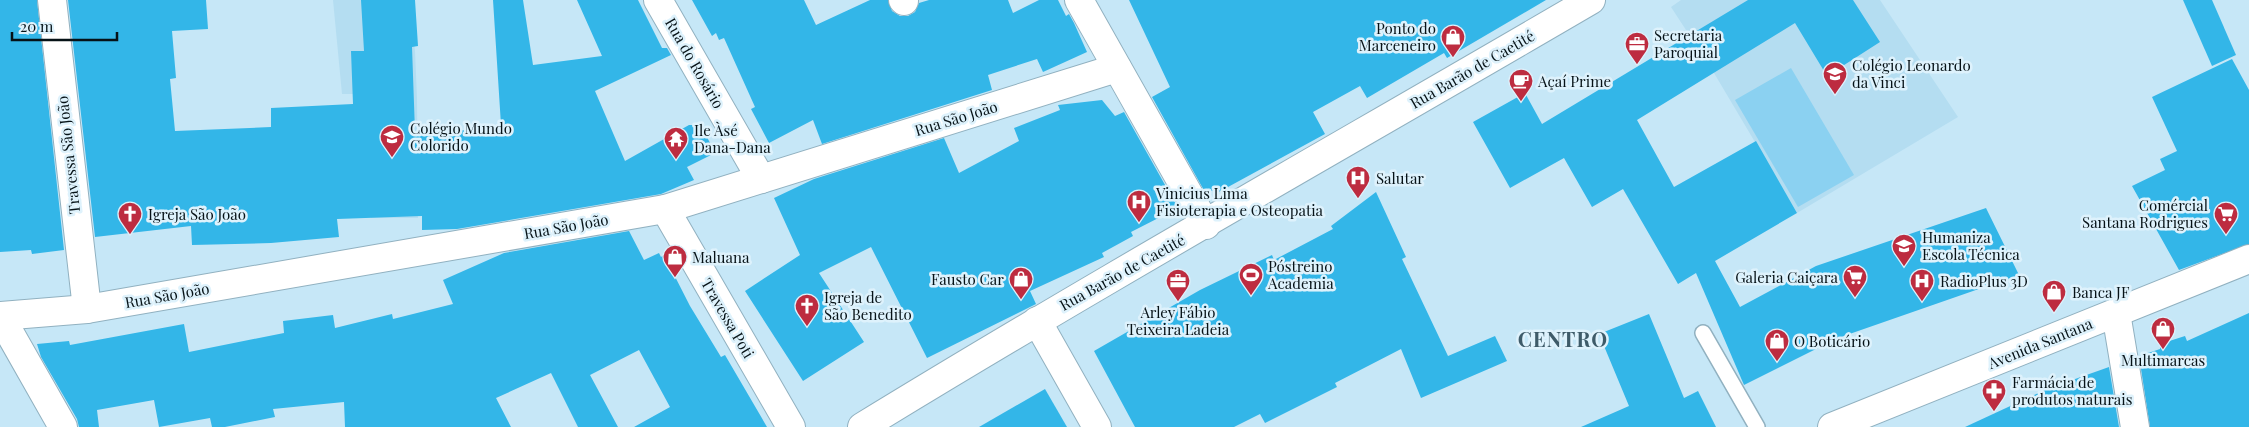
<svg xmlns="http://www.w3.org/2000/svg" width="2249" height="427" viewBox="0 0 2249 427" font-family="'Playfair Display',serif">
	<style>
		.built { fill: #b4ddf1 }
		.green { fill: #8bd1f1 }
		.building { fill: #33b6e8 }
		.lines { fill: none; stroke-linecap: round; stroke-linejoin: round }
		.service-casing { stroke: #91b1c0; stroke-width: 18 }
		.minor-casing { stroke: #91b1c0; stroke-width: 30 }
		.tertiary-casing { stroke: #91b1c0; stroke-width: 30 }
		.secondary-casing { stroke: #91b1c0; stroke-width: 30 }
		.service { stroke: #fff; stroke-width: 15 }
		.minor { stroke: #fff; stroke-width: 28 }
		.tertiary { stroke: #fff; stroke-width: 28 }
		.secondary { stroke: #fff; stroke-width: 28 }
		.labels { text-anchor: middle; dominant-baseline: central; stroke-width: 5; stroke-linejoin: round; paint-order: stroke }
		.poi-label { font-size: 15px; fill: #061217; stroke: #def2fc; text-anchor: start }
		.street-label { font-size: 15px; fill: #061217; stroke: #def2fc }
		.district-label { font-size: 20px; font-weight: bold; letter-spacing: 1px; fill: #3e5b69; stroke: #def2fc }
	</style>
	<rect width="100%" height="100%" fill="#c6e7f7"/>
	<g class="built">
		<polygon points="333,0 408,0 415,51 417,98 418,218 371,218 361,94 342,94"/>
		<polygon points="1681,0 1880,0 1958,117 1797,213 1714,73 1671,7"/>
	</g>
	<polygon class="green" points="1791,68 1854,175 1798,207 1735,100"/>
	<g class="building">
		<polygon points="0,0 37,0 64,250 32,254 31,250 0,252"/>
		<polygon points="68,0 206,0 208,29 172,31 176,78 170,79 175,131 271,127 271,108 353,104 351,51 364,51 361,0 415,0 418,46 412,47 415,132 496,129 496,126 501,125 493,0 523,0 533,65 602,56 577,0 638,0 662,48 667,48 671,55 595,91 625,161 689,125 701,125 715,153 687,167 694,180 661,194 457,229 422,230 422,216 337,219 339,237 271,243 192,245 191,226 95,237"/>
		<polygon points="692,0 804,0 816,25 870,0 888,0 892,11 900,16 908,16 915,12 919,3 929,0 1008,0 1013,13 1039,0 1058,0 1066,16 1069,14 1074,23 1087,52 1043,72 1037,59 988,75 992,90 822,144 813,120 769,143 751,109 755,107 724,38 719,40 716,33 712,36"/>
		<polygon points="1129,0 1546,0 1447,58 1444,53 1367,98 1360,86 1313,112 1325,134 1217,193 1215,189 1206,194 1152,97 1170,87"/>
		<polygon points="1748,0 1853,0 1880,42 1827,76 1795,23 1637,120 1674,187 1756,141 1797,213 1715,261 1740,307 1816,266 1986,208 2019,275 1838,338 1744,385 1696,273 1678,284 1623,189 1592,207 1564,158 1510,188 1473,122 1525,93 1542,124"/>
		<polygon points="2183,0 2212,0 2236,55 2212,66"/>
		<polygon points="2232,59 2249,90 2249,244 2179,270 2132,186 2165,170 2160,159 2177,151 2152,97"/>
		<polygon points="1102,100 1115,116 1124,112 1178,208 1131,232 1133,236 1102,253 1104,257 1030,291 1036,304 927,358 871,247 819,273 864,342 803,381 745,291 800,255 774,198 814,179 944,138 959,173 1019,141 1014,128 1060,110 1058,105"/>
		<polygon points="1376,192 1406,257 1402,259 1448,356 1495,336 1507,361 1421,398 1401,349 1335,383 1337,387 1265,423 1260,414 1234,427 1135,427 1094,351 1200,290 1272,255 1274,260 1333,229 1331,226"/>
		<polygon points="629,231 644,260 659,253 661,257 664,255 690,306 721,357 725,355 767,427 634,427 670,407 639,350 590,375 618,427 578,427 551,373 496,398 511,427 345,427 344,402 273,409 275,417 225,427 212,427 210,418 159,427 154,400 97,410 99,427 79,427 77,419 41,357 37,344 69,341 70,345 184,324 189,352 284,333 283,321 333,315 335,328 392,314 393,319 453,304 443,280 504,253"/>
		<polygon points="2249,313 2249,427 2150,427 2139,356 2160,349 2160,344 2185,336 2187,341"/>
		<polygon points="1649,314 1684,398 1698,391 1716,427 1581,427 1629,406 1599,334"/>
		<polygon points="2109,367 2119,427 1965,427 2047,389"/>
		<polygon points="1045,389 1067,427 979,427"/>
	</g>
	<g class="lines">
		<defs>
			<polyline id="service" points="1703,333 1757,427"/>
			<g id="minor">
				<polyline points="52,0 87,309"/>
				<polyline points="658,0 761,179"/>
				<polyline points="903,0 904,1"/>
				<polyline points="1079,0 1206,225"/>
				<polyline points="665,209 791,427"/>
				<polyline points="2116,313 2135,427"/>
				<polyline points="0,316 87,309 665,209 1117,68"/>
				<polyline points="0,316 63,427"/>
			</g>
			<polyline id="tertiary" points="1037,321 1097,427"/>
			<g id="secondary">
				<path d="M862,427C1102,280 1348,142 1591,0"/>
				<polyline points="1832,427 2249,259"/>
			</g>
		</defs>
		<use href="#service" class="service-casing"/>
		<use href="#minor" class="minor-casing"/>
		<use href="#tertiary" class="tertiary-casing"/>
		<use href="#secondary" class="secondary-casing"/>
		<use href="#service" class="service"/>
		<use href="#minor" class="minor"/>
		<use href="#tertiary" class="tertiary"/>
		<use href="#secondary" class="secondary"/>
	</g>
	<defs>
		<symbol id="shop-pin" viewBox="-11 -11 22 30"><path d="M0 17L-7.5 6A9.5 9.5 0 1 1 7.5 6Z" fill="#bd2c40" stroke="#def2fc"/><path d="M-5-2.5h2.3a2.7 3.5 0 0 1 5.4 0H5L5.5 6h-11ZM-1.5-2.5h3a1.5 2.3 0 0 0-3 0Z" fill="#fff"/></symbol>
		<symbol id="office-pin" viewBox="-11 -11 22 30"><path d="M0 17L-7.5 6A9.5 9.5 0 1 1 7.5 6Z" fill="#bd2c40" stroke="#def2fc"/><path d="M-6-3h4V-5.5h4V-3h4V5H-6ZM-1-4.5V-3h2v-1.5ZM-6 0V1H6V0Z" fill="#fff"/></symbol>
		<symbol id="school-pin" viewBox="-11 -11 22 30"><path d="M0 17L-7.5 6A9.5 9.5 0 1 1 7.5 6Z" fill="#bd2c40" stroke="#def2fc"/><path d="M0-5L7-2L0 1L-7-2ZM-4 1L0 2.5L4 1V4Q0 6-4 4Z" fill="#fff"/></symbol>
		<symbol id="cafe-pin" viewBox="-11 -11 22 30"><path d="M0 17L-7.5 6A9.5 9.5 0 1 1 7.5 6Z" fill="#bd2c40" stroke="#def2fc"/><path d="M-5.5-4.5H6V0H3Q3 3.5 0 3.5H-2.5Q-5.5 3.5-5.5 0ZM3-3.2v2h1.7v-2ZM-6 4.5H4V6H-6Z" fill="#fff"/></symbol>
		<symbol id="temple-pin" viewBox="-11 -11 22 30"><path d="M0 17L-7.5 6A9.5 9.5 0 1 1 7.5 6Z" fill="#bd2c40" stroke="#def2fc"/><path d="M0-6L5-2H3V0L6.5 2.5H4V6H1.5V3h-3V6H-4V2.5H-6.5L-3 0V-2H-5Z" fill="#fff"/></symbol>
		<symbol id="hospital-pin" viewBox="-11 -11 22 30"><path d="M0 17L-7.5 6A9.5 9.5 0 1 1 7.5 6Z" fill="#bd2c40" stroke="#def2fc"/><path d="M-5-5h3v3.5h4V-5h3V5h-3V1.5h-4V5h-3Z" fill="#fff"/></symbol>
		<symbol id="church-pin" viewBox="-11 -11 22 30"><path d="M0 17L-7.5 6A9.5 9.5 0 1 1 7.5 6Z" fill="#bd2c40" stroke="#def2fc"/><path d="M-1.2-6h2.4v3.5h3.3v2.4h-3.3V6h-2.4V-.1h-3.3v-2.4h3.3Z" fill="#fff"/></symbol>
		<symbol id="supermarket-pin" viewBox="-11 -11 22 30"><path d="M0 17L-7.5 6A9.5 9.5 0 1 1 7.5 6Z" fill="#bd2c40" stroke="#def2fc"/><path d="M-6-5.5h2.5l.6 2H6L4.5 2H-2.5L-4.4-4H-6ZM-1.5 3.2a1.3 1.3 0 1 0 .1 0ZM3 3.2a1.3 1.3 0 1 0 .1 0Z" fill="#fff"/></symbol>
		<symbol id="university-pin" viewBox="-11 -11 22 30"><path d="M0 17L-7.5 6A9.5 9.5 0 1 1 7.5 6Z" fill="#bd2c40" stroke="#def2fc"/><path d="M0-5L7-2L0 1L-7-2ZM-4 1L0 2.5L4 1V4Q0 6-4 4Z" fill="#fff"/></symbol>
		<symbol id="stadium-pin" viewBox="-11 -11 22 30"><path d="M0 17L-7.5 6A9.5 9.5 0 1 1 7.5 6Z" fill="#bd2c40" stroke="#def2fc"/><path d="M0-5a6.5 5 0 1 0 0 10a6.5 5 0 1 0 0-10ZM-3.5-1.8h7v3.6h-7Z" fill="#fff"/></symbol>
		<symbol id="pharmacy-pin" viewBox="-11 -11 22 30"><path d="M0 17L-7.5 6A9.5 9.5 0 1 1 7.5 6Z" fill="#bd2c40" stroke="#def2fc"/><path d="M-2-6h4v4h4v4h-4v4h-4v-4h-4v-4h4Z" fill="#fff"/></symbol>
	</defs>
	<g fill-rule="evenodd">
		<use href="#shop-pin" x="1439" y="23" width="28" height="38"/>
		<use href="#office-pin" x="1623" y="30" width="28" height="38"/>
		<use href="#school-pin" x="1821" y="60" width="28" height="38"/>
		<use href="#cafe-pin" x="1507" y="67" width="28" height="38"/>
		<use href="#school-pin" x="378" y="123" width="28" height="38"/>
		<use href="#temple-pin" x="662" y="125" width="28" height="38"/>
		<use href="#hospital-pin" x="1344" y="164" width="28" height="38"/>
		<use href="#hospital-pin" x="1125" y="188" width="28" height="38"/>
		<use href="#church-pin" x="116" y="200" width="28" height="38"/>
		<use href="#supermarket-pin" x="2212" y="200" width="28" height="38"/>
		<use href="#university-pin" x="1890" y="232" width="28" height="38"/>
		<use href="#shop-pin" x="661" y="243" width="28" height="38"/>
		<use href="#stadium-pin" x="1237" y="261" width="28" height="38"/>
		<use href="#supermarket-pin" x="1841" y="263" width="28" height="38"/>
		<use href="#shop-pin" x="1007" y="265" width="28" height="38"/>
		<use href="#office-pin" x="1164" y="267" width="28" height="38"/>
		<use href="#hospital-pin" x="1908" y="267" width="28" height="38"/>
		<use href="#shop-pin" x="2040" y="278" width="28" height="38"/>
		<use href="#church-pin" x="793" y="292" width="28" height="38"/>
		<use href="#shop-pin" x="2149" y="315" width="28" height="38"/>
		<use href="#shop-pin" x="1763" y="327" width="28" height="38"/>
		<use href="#pharmacy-pin" x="1980" y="377" width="28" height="38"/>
	</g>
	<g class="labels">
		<g class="poi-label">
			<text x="1436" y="28" text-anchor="end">Ponto do<tspan x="1436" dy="17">Marceneiro</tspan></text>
			<text x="1654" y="35">Secretaria<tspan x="1654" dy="17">Paroquial</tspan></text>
			<text x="1852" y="65">Colégio Leonardo<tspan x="1852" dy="17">da Vinci</tspan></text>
			<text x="1538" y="81">Açaí Prime</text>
			<text x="410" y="128">Colégio Mundo<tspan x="410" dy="17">Colorido</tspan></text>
			<text x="694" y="130">Ile Àsé<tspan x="694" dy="17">Dana-Dana</tspan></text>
			<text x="1376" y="178">Salutar</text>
			<text x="1156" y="193">Vinicius Lima<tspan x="1156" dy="17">Fisioterapia e Osteopatia</tspan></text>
			<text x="2208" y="205" text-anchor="end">Comércial<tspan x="2208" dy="17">Santana Rodrigues</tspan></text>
			<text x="148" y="214">Igreja São João</text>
			<text x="1922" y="237">Humaniza<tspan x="1922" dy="17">Escola Técnica</tspan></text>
			<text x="692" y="257">Maluana</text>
			<text x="1268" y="266">Póstreino<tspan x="1268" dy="17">Academia</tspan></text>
			<text x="1838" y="277" text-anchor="end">Galeria Caiçara</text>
			<text x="1004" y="279" text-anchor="end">Fausto Car</text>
			<text x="1940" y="281">RadioPlus 3D</text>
			<text x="2072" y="292">Banca JF</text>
			<text x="824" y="297">Igreja de<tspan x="824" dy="17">São Benedito</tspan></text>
			<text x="1178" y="312" text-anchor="middle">Arley Fábio<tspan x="1178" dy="17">Teixeira Ladeia</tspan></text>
			<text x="1794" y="341">O Boticário</text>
			<text x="2163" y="360" text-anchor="middle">Multimarcas</text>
			<text x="2012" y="382">Farmácia de<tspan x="2012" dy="17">produtos naturais</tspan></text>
		</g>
		<g class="street-label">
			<text transform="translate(695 63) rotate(60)">Rua do Rosário</text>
			<text transform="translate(1472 69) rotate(-30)">Rua Barão de Caetité</text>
			<text transform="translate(956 118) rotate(-17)">Rua São João</text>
			<text transform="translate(68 155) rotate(-96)">Travessa São João</text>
			<text transform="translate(566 226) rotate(-10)">Rua São João</text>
			<text transform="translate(1122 272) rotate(-29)">Rua Barão de Caetité</text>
			<text transform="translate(167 295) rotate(-10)">Rua São João</text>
			<text transform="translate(728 318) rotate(60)">Travessa Poti</text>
			<text transform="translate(2040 343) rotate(-22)">Avenida Santana</text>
		</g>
		<g class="district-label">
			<text x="1563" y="338">CENTRO</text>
		</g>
	</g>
	<path d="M12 32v8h105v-8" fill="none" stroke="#061217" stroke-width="2.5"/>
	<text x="20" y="32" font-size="15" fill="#061217" stroke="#def2fc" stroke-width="4" paint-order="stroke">20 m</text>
</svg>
